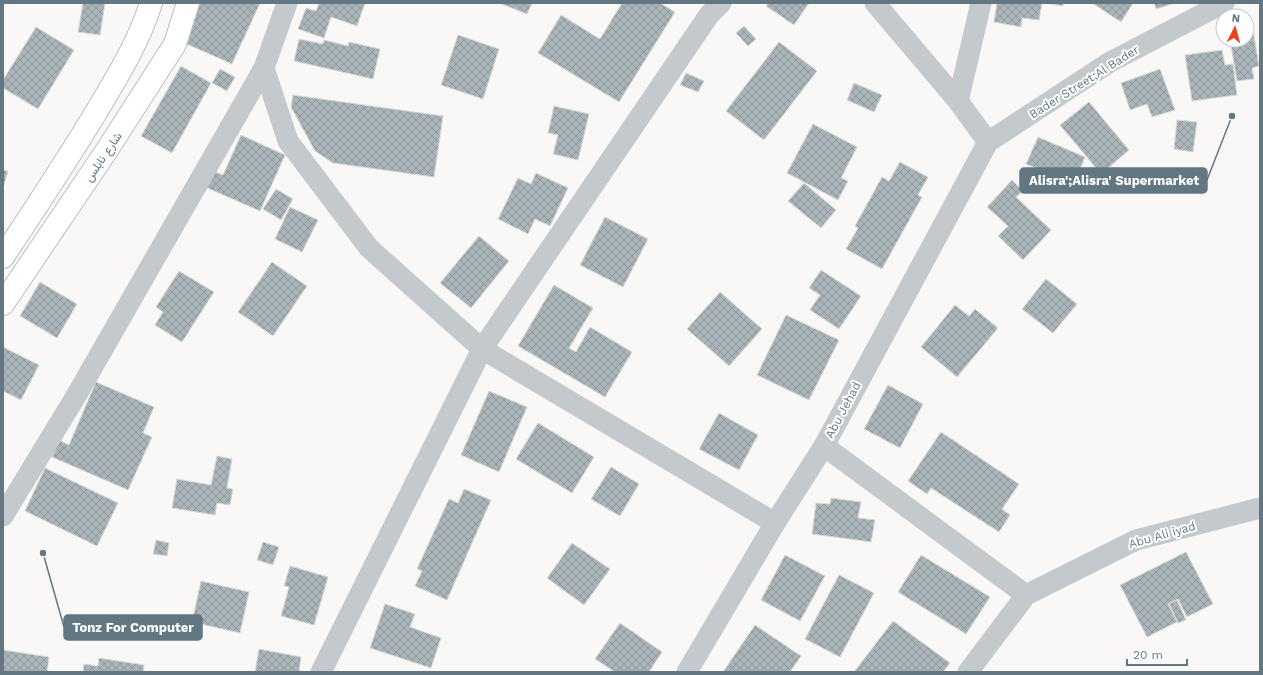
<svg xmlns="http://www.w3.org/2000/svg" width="1263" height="675" viewBox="0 0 1263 675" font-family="'Work Sans',Vazirmatn,sans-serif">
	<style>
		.building { fill: url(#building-cross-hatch); stroke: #dadad8 }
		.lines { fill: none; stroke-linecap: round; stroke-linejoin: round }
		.secondary-casing { stroke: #b8bec2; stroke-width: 24 }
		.street { stroke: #c3c9cc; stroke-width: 21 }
		.secondary { stroke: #fff; stroke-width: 22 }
		.labels { text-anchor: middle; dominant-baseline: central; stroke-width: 4; stroke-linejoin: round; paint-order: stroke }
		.street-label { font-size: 12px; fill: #627782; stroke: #fff }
		.leader { fill: none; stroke: #627782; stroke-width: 1.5 }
		.callout-dot { fill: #627782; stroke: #fff; stroke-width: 1.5 }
		.callout { fill: #627782; stroke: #627782; stroke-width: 1.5 }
		.callout-label { font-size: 13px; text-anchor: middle; font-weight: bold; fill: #fff }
	</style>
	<defs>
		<pattern id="building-cross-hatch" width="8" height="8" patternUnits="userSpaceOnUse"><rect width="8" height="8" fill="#aab5b9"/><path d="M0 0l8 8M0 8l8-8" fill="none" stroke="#8e989c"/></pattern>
	</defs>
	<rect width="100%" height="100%" fill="#f9f8f6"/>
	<g class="building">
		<polygon points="83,3 105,3 100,35 78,32"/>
		<polygon points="199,3 260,3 232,64 182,42"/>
		<polygon points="319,3 365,3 357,26 331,17 324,38 298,29 306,8 316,11"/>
		<polygon points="499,3 532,3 527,14"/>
		<polygon points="622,3 660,3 675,12 619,102 538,53 561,15 600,39"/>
		<polygon points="768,3 809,3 794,25 766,6"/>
		<polygon points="997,3 1042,3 1039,20 1022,18 1021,27 994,22"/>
		<polygon points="1044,3 1064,3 1063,6"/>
		<polygon points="1092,3 1133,3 1121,22"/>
		<polygon points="1154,3 1175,3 1156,9"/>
		<polygon points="744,26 756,39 748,46 736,33"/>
		<polygon points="36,27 74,50 38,109 3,88 3,80"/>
		<polygon points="1253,30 1259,66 1252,68 1254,79 1237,81 1230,40 1247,40 1247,31"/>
		<polygon points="458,35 499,49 483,99 441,85"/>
		<polygon points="299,39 323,44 324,40 348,46 349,42 380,49 373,79 294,61"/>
		<polygon points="779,42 817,71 764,140 726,111"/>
		<polygon points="1222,50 1225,65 1233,64 1237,95 1192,101 1185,55"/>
		<polygon points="181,66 211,83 172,153 141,136"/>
		<polygon points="220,69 235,77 227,91 212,83"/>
		<polygon points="1160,69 1175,110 1152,117 1147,104 1130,110 1121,83"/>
		<polygon points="686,73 704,81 698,92 680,85"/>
		<polygon points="854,83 882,95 874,112 847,100"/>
		<polygon points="293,95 443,116 434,177 333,163 315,151 291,107"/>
		<polygon points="1089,102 1129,150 1101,174 1060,125"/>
		<polygon points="554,106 589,114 578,160 553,154 558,135 548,133"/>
		<polygon points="1177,120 1197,122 1193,152 1174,149"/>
		<polygon points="813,124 857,147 841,178 848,181 838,200 787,173"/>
		<polygon points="241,135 285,155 260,211 205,187 213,171 223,175"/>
		<polygon points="1038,137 1085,157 1074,184 1026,164"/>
		<polygon points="900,162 928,177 918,195 922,197 882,269 846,249 858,228 855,226 882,177 889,181"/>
		<polygon points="3,170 8,171 3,188"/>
		<polygon points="536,173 568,188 550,226 535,219 528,234 498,219 518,178 531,184"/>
		<polygon points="1012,180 1023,191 1016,197 1051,230 1023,260 998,236 1008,226 987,207"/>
		<polygon points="804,183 836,210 821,228 788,201"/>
		<polygon points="276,189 293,199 281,220 263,209"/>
		<polygon points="290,207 318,220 302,252 275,239"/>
		<polygon points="605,217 648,239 623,287 580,265"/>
		<polygon points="479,236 509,261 471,308 440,283"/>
		<polygon points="272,262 307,286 273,336 238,312"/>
		<polygon points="821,270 861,296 839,329 810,310 820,295 809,288"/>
		<polygon points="179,271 214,292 182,342 155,325 163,312 156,307"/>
		<polygon points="1046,279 1077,304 1053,333 1022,309"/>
		<polygon points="40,282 77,304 57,338 20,316"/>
		<polygon points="554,285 593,308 569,348 576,352 590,327 632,352 605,397 518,346"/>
		<polygon points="720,292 762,329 729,366 687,329"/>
		<polygon points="955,305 969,316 975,309 998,328 957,377 921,347"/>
		<polygon points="786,315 839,340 809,400 757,375"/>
		<polygon points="3,347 39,365 21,400 3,391"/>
		<polygon points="96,382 154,407 143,433 152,437 128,490 52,457 59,440 69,445"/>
		<polygon points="888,385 923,404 900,448 864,429"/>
		<polygon points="489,391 527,407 499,472 461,455"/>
		<polygon points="719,413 758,435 739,470 699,449"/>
		<polygon points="538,423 594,457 572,493 516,459"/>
		<polygon points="941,432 1019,484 1002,509 1010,515 999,532 931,488 927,494 908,481"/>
		<polygon points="217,456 232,459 227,488 233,489 230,505 217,503 215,515 172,508 177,479 211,485"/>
		<polygon points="611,467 639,484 620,516 591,499"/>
		<polygon points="45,468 118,503 97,546 25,511"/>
		<polygon points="464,489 491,500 447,600 415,586 422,571 417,569 449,499 458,503"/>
		<polygon points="831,498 861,502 858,518 875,520 871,542 812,534 816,503 830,504"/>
		<polygon points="156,540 169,543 167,556 153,554"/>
		<polygon points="263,542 279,547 273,565 257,560"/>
		<polygon points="572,543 610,569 584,605 547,578"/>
		<polygon points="1186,552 1213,604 1187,617 1178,599 1168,604 1177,622 1147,637 1120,585"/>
		<polygon points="785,555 825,576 800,621 761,600"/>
		<polygon points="921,555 990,597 966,634 898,592"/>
		<polygon points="290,566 328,577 314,625 281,616 289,587 284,586"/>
		<polygon points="839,575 874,593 840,657 805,639"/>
		<polygon points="201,581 249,592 240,633 192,622"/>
		<polygon points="1177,600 1186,620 1178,623 1169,604"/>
		<polygon points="385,604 415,614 410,627 441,638 431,668 370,648"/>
		<polygon points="893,621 950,663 943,672 854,672"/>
		<polygon points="620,623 662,652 649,672 615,672 595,659"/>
		<polygon points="755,625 801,656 790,672 723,672"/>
		<polygon points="259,649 301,657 299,672 255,672"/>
		<polygon points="3,650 49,657 47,672 3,672"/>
		<polygon points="99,658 144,665 143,672 83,672 84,664 98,666"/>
	</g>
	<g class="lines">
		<defs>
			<g id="secondary">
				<path d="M3,257C33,212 63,166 92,119C114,82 138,45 151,3"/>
				<polyline points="3,304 107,150 175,44 188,3"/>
			</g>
		</defs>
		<use href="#secondary" class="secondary-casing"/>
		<g class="street">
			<polyline points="875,3 958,101 988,142"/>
			<polyline points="264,68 288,141 369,248 482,349 775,523"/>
			<polyline points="958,101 981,3"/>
			<polyline points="824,446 1026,595"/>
			<polyline points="3,516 76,396 264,68 287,3"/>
			<polyline points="321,672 482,349 709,15 721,3"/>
			<polyline points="687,672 775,523 824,446 988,142 1110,62 1224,3"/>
			<polyline points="968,672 1026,595 1136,540 1260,508"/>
		</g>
		<use href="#secondary" class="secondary"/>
	</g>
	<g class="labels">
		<g class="street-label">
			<text transform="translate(1084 82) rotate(-32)">Bader Street;Al Bader</text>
			<text transform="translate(103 157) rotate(-56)">شارع نابلس</text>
			<text transform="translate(843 410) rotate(-62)">Abu Jehad</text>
			<text transform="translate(1162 535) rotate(-16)">Abu Ali iyad</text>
		</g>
	</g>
	<path class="leader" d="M1232 116L1207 180M43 553L64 627"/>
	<g class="callout-dot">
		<circle cx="1232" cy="116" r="4"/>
		<circle cx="43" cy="553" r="4"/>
	</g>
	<g class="callout">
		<rect x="1020" y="168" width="187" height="25" rx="4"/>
		<rect x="64" y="615" width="138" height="25" rx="4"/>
	</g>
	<g class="callout-label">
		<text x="1114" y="185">Alisra';Alisra' Supermarket</text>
		<text x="133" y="632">Tonz For Computer</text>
	</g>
	<rect width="1263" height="675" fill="none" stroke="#627782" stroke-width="8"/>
	<g transform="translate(1235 28) rotate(6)"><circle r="19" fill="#ffffff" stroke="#c0c9cd"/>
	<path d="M0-3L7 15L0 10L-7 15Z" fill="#eb4123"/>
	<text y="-6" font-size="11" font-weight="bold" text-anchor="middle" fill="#627782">N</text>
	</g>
	<path d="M1127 659v6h60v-6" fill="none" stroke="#627782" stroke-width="2"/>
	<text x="1133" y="659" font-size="12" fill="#627782" stroke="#ffffff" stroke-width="3" paint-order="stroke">20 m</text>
</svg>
